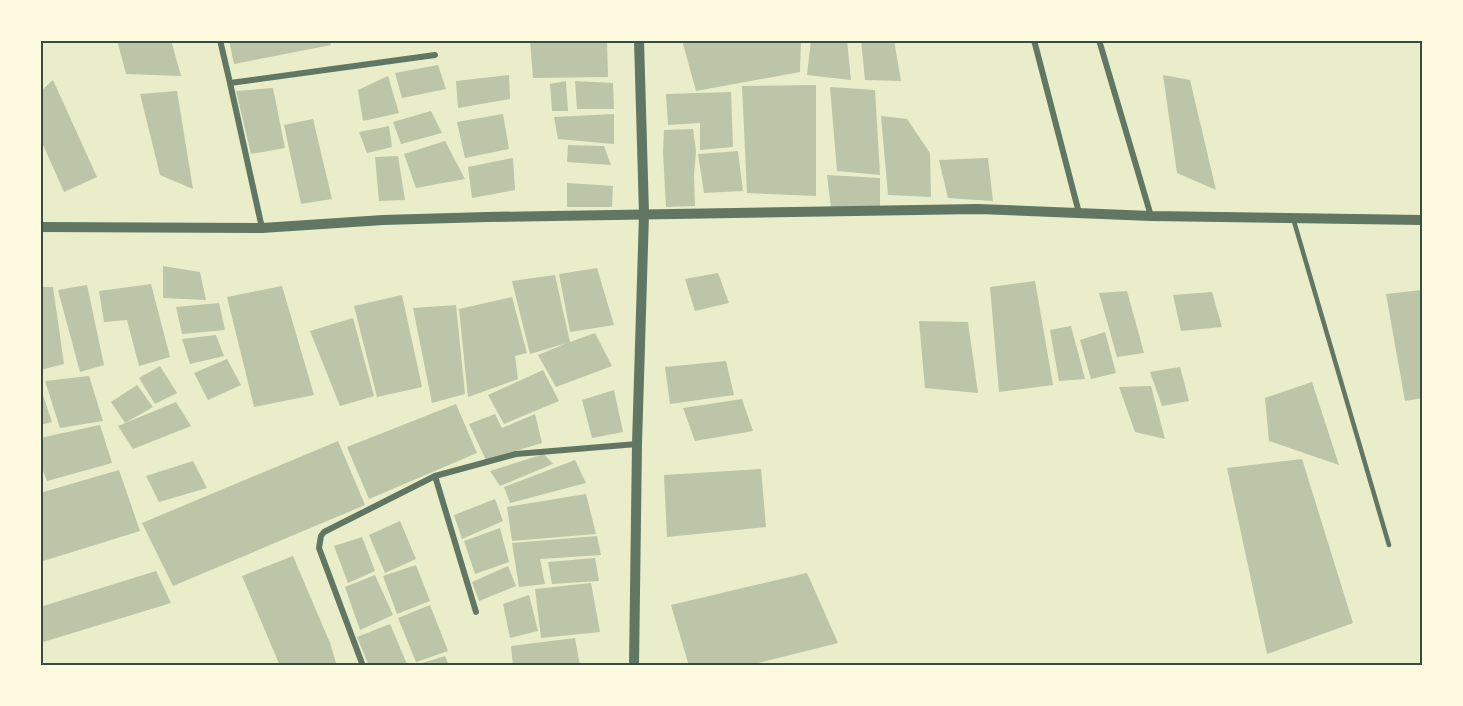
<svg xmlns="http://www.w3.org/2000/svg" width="1463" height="706" viewBox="0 0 1463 706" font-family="Raleway,sans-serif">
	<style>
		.building { fill: #bcc5a7 }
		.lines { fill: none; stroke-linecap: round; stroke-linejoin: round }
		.service { stroke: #617663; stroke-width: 4.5 }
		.minor { stroke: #617663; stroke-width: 6 }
		.tertiary { stroke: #617663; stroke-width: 10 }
		.neatline { fill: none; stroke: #344e41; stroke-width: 2 }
	</style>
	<rect width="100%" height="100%" fill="#e9edc9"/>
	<g class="building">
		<polygon points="117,40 171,40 181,76 126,74"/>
		<polygon points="229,40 329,40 331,45 234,64"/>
		<polygon points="530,40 607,40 608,77 533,78"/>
		<polygon points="682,40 801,40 800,72 696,91"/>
		<polygon points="811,40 847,40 851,80 807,75"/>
		<polygon points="861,40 894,40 901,81 865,80"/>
		<polygon points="438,65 446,89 402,98 395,73"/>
		<polygon points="509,75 510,99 458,108 456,81"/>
		<polygon points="1163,75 1190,80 1216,190 1177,173"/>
		<polygon points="388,76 399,113 363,121 358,90"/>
		<polygon points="53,80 97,177 64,192 40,138 40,92"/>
		<polygon points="566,81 568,111 552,111 550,84"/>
		<polygon points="575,81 613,83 614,109 577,109"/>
		<polygon points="816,85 816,196 747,193 742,86"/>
		<polygon points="830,87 875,90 880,175 837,171"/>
		<polygon points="273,88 285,148 251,154 236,91"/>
		<polygon points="177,91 193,189 160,175 140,94"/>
		<polygon points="731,92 733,147 700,150 700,123 668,125 666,94"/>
		<polygon points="431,111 442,133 401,144 393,122"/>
		<polygon points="503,114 509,149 465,158 457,122"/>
		<polygon points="614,114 614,144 558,139 554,117"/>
		<polygon points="881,116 907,119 930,153 931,197 888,195"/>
		<polygon points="313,119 332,199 301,204 284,125"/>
		<polygon points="389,126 392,147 367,153 359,132"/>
		<polygon points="693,129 696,151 694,175 695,206 666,207 663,153 664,130"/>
		<polygon points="445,141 465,179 416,188 404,154"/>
		<polygon points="568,145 604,146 611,165 567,162"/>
		<polygon points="738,151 743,191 704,193 698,154"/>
		<polygon points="398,156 405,200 379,201 375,157"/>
		<polygon points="513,158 515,190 472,198 468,167"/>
		<polygon points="988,158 993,201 948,198 939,160"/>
		<polygon points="827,175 880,178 880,206 831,208"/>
		<polygon points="567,183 613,186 612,207 567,207"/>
		<polygon points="163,266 200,272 206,300 163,298"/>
		<polygon points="597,268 614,325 570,332 559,274"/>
		<polygon points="718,273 729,303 695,311 685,279"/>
		<polygon points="555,275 570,342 595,333 612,366 556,387 538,355 567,343 530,354 512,281"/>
		<polygon points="1035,281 1053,385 999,392 990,287"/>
		<polygon points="151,284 170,357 139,366 127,320 104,322 99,291"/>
		<polygon points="87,285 104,365 80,372 58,290"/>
		<polygon points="282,286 314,395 254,407 227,297"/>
		<polygon points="40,287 53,287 64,364 40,370"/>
		<polygon points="1422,290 1422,398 1405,401 1386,294"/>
		<polygon points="1127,291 1144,353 1117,357 1099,293"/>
		<polygon points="1212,292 1222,327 1181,331 1173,295"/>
		<polygon points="402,295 422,387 377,397 354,306"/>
		<polygon points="512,297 527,353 515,356 518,379 468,397 459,309"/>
		<polygon points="219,303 225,330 182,334 176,307"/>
		<polygon points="456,305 465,394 432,403 413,308"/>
		<polygon points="353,318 374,396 340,406 310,331"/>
		<polygon points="919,321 968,322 978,393 925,388"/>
		<polygon points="1071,326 1085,379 1059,381 1050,330"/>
		<polygon points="1105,332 1116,373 1091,379 1080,340"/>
		<polygon points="216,335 224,356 190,364 182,339"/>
		<polygon points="227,359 241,385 208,400 194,373"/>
		<polygon points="726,361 734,395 670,404 665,367"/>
		<polygon points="160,366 177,393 155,404 139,378"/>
		<polygon points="1180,367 1189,401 1162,406 1150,372"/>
		<polygon points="543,370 559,401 504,424 488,395"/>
		<polygon points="89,376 103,421 60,428 45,381"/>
		<polygon points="1312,382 1339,465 1269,441 1265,398"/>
		<polygon points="137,385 153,407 125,423 111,402"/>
		<polygon points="40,386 52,422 40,425"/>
		<polygon points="1151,386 1165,439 1135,432 1119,387"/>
		<polygon points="614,390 623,432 592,438 582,400"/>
		<polygon points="742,399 753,431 695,441 683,408"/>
		<polygon points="176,402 191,426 133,449 118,426"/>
		<polygon points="456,404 477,453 369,499 347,447"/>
		<polygon points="495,414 502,428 535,414 542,443 486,460 469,424"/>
		<polygon points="100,425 112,463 47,481 40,463 40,438"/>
		<polygon points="338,441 365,505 173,586 142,523"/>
		<polygon points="544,454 553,464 500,486 490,471"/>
		<polygon points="1302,459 1353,623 1267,654 1227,468"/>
		<polygon points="575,460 586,483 510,503 504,487"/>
		<polygon points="193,461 207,488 159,502 146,476"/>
		<polygon points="761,469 766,527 667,537 664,475"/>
		<polygon points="119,470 140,531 40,562 40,493"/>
		<polygon points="586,494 596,534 512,541 507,507"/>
		<polygon points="495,499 503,521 462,539 454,515"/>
		<polygon points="400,521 416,559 385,573 369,535"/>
		<polygon points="500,528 509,562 475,574 464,541"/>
		<polygon points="597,536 601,555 540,559 545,584 519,587 512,543"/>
		<polygon points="362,537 375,571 348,583 334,546"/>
		<polygon points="293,556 330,643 337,666 280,666 242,576"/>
		<polygon points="595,558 599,581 552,584 548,562"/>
		<polygon points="416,565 430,601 397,614 383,576"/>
		<polygon points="508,566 516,586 479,601 472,582"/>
		<polygon points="156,571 171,603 40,643 40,607"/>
		<polygon points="807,573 838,643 746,666 689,666 671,605"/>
		<polygon points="375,575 393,615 360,630 345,587"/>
		<polygon points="591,583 600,632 541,638 535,589"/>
		<polygon points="529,595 538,631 510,638 503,604"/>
		<polygon points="430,605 448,651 416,662 398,618"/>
		<polygon points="390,624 407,664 401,666 369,666 357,637"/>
		<polygon points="575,638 580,666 513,666 511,646"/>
		<polygon points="445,656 449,666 416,666 416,665"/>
	</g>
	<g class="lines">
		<polyline class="service" points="1293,218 1389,545"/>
		<g class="minor">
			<polyline points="220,40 230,83"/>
			<polyline points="1034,40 1079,213"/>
			<polyline points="1099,40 1151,216"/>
			<polyline points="262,228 230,83 435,55"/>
			<polyline points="435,476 476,612"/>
			<polyline points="363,666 319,548 321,536 324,532 435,476 516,454 637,444"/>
		</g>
		<g class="tertiary">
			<polyline points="40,227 262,228 383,220 487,217 978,209 1151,216 1422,220"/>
			<polyline points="634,666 637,444 644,214 639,40"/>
		</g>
	</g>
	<rect width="1463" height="706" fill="none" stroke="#fefae0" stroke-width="84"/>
	<rect x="42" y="42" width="1379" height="622" class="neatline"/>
</svg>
